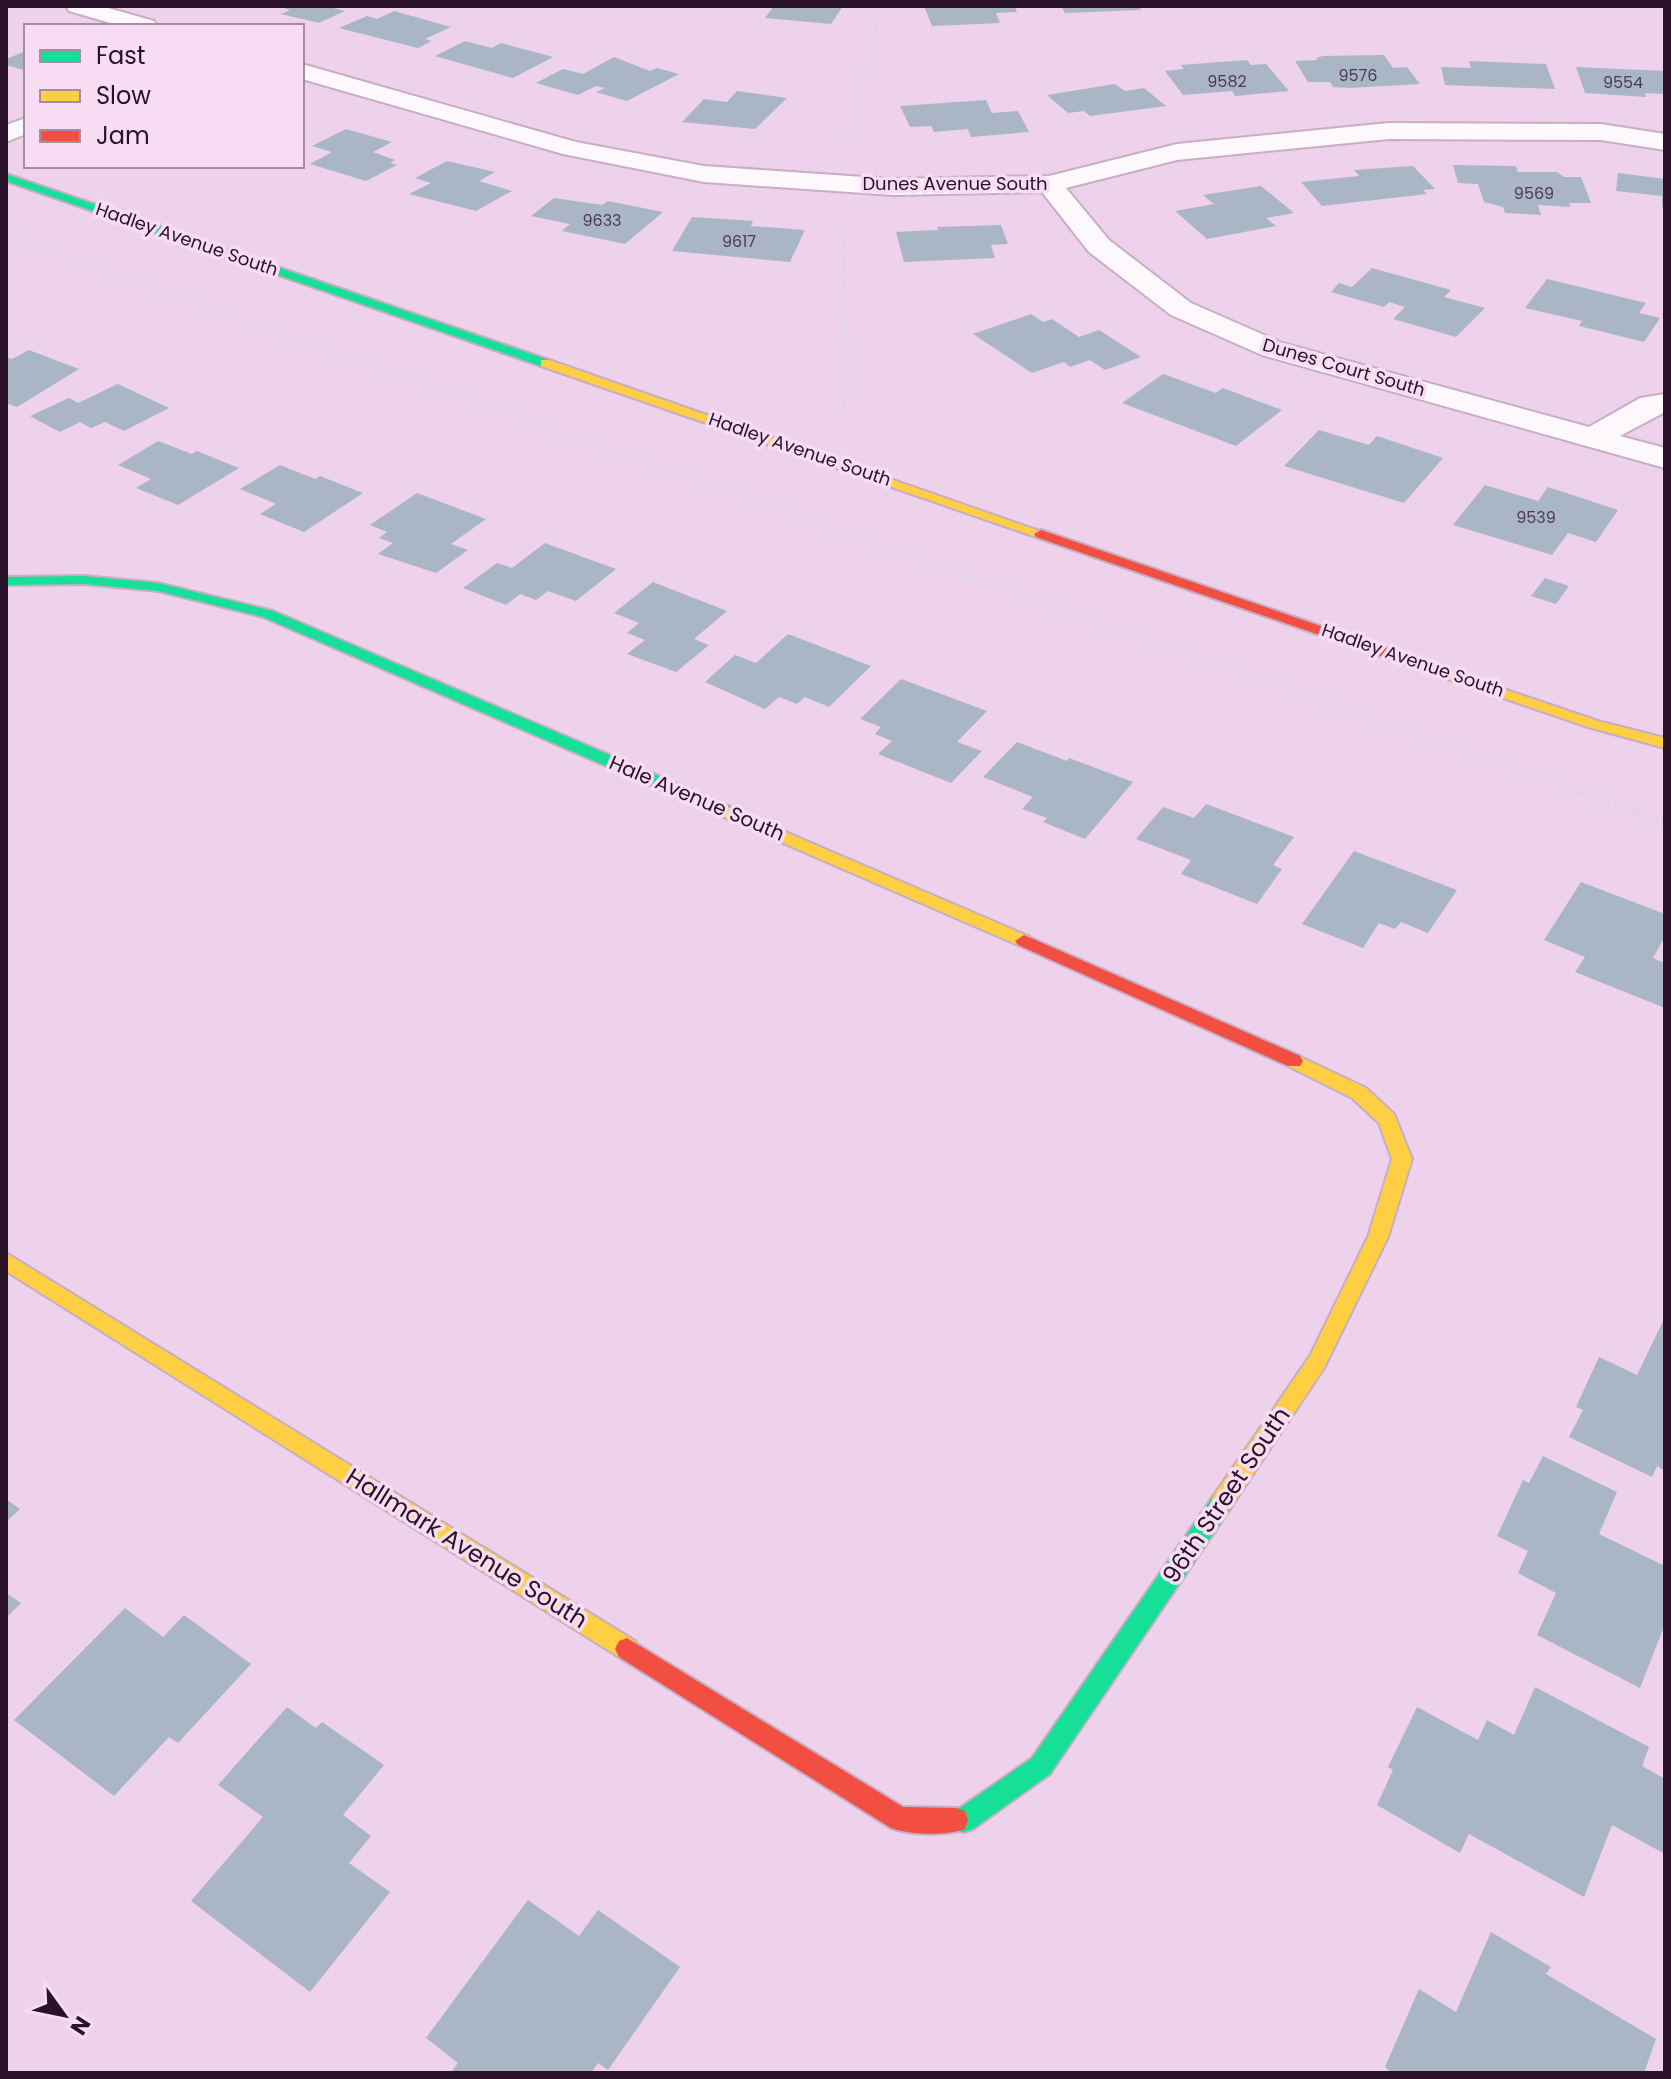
<svg xmlns="http://www.w3.org/2000/svg" width="1671" height="2079" viewBox="0 0 1671 2079" font-family="Poppins,sans-serif">
	<style>
		.building { fill: #aab6c5 }
		.lines { fill: none; stroke-linecap: round; stroke-linejoin: round }
		.street-casing { stroke: #c7aec4; stroke-width: 4 }
		.fast-casing { stroke: #c7aec4; stroke-width: 4 }
		.slow-casing { stroke: #c7aec4; stroke-width: 4 }
		.jam-casing { stroke: #c7aec4; stroke-width: 4 }
		.path-far2 { stroke: #e0d6de; stroke-width: 3; stroke-dasharray: 3 2; stroke-linecap: butt }
		.path-far1 { stroke: #e0d6de; stroke-width: 4; stroke-dasharray: 5 3; stroke-linecap: butt }
		.path { stroke: #e0d6de; stroke-width: 5; stroke-dasharray: 6 4; stroke-linecap: butt }
		.street { fill: #fcf8fc; fill-rule: evenodd }
		.fast { fill: #16e098; fill-rule: evenodd }
		.slow { fill: #ffcf43; fill-rule: evenodd }
		.jam { fill: #f24e42; fill-rule: evenodd }
		.labels { text-anchor: middle; dominant-baseline: central; stroke-width: 7; stroke-linejoin: round; paint-order: stroke }
		.number-label { font-size: 16px; fill: #4a3b4f }
		.far-street-label { font-size: 18px; fill: #2a1228; stroke: #f8dcf3 }
		.street-label { font-size: 20px; fill: #2a1228; stroke: #f8dcf3 }
		.near-street-label { font-size: 24px; fill: #2a1228; stroke: #f8dcf3 }
	</style>
	<rect width="100%" height="100%" fill="#eed1eb"/>
	<g class="building">
		<polygon points="278,6 327,6 345,11 319,23 281,14 290,10"/>
		<polygon points="774,6 843,6 831,24 765,18"/>
		<polygon points="924,6 1015,6 1017,12 996,13 1000,23 932,26"/>
		<polygon points="1061,6 1139,6 1141,10 1065,13"/>
		<polygon points="394,11 451,27 425,39 432,41 418,48 339,28 367,16 377,19"/>
		<polygon points="465,41 492,48 501,43 553,57 513,78 435,56"/>
		<polygon points="26,51 26,71 6,65 6,59"/>
		<polygon points="1384,55 1393,68 1407,67 1420,84 1349,88 1333,87 1330,82 1308,82 1295,61 1318,60 1316,58 1323,56"/>
		<polygon points="614,57 650,71 657,68 679,74 627,101 596,92 605,88 596,86 578,95 536,83 563,69 583,74"/>
		<polygon points="1247,60 1251,65 1266,64 1289,91 1235,96 1232,91 1183,95 1165,71 1184,69 1181,65"/>
		<polygon points="1469,61 1546,64 1555,89 1445,85 1441,67 1471,68"/>
		<polygon points="1576,67 1665,71 1665,94 1645,93 1646,97 1585,93"/>
		<polygon points="1115,84 1125,91 1144,88 1166,106 1090,116 1084,111 1068,113 1047,95"/>
		<polygon points="737,91 787,98 755,129 682,122 704,99 727,102"/>
		<polygon points="986,100 992,113 1018,111 1029,132 971,137 968,129 934,132 931,126 910,127 900,106"/>
		<polygon points="346,129 392,142 373,152 395,160 390,163 397,165 366,181 310,164 332,152 312,146"/>
		<polygon points="447,161 495,172 479,181 512,191 476,211 409,194 431,183 415,178"/>
		<polygon points="1453,165 1516,166 1518,172 1557,172 1564,177 1581,177 1591,203 1569,203 1570,207 1538,205 1541,215 1505,213 1503,207 1484,202 1478,184 1458,183"/>
		<polygon points="1413,166 1435,189 1423,190 1427,194 1322,206 1301,182 1359,176 1354,170"/>
		<polygon points="1618,173 1665,179 1665,207 1662,207 1662,196 1616,191"/>
		<polygon points="1261,186 1294,213 1266,218 1276,226 1207,239 1175,211 1214,204 1203,195"/>
		<polygon points="554,198 602,205 608,201 663,212 625,244 562,231 570,224 531,216"/>
		<polygon points="692,217 753,221 751,226 805,230 790,262 672,251"/>
		<polygon points="1001,225 1008,244 991,245 995,258 904,262 896,232 938,230 937,227"/>
		<polygon points="1372,268 1451,290 1444,297 1485,308 1456,337 1393,319 1405,307 1389,302 1384,307 1331,292 1339,283 1352,287"/>
		<polygon points="1547,279 1646,303 1639,313 1660,318 1644,342 1579,326 1582,321 1525,308"/>
		<polygon points="1031,314 1043,322 1052,319 1079,337 1099,330 1141,357 1105,370 1090,360 1070,367 1064,362 1032,373 973,334"/>
		<polygon points="29,350 79,369 17,407 6,403 6,357 12,359"/>
		<polygon points="1163,374 1216,393 1223,388 1282,410 1236,446 1122,403"/>
		<polygon points="118,384 169,408 124,431 105,422 91,428 80,422 60,432 30,416 69,398 78,403"/>
		<polygon points="1319,430 1369,445 1377,436 1443,458 1404,503 1284,466"/>
		<polygon points="158,441 192,454 197,451 239,468 178,505 136,488 151,479 118,465"/>
		<polygon points="280,465 315,479 320,476 363,493 304,532 260,514 276,504 240,489"/>
		<polygon points="1485,485 1538,501 1548,487 1618,510 1596,542 1568,533 1552,555 1453,525"/>
		<polygon points="417,493 486,519 451,544 468,550 436,573 378,554 393,543 379,538 387,532 370,525"/>
		<polygon points="545,543 616,569 576,601 548,591 536,600 520,594 506,605 463,588 497,563 512,568"/>
		<polygon points="1545,578 1569,586 1556,604 1531,596"/>
		<polygon points="653,582 727,611 694,639 709,645 676,672 627,654 645,640 627,633 639,623 614,613"/>
		<polygon points="788,634 871,666 829,707 805,697 797,704 779,697 765,709 705,682 735,655 756,663"/>
		<polygon points="901,679 987,711 957,742 982,751 951,783 878,754 892,741 875,734 881,727 860,719"/>
		<polygon points="1017,742 1067,761 1069,758 1133,782 1085,839 1043,822 1047,818 1022,809 1033,797 983,777"/>
		<polygon points="1206,804 1294,837 1273,865 1282,869 1257,904 1181,874 1191,860 1136,839 1163,807 1194,818"/>
		<polygon points="1354,851 1457,890 1428,933 1401,922 1395,929 1379,923 1363,948 1302,924"/>
		<polygon points="1581,882 1665,914 1665,936 1653,958 1665,963 1665,1008 1575,972 1585,957 1544,940"/>
		<polygon points="1663,1321 1665,1471 1657,1466 1652,1477 1569,1437 1583,1410 1576,1407 1599,1357 1637,1375"/>
		<polygon points="1543,1456 1617,1492 1599,1534 1665,1566 1665,1624 1640,1688 1537,1635 1556,1593 1518,1573 1528,1551 1497,1536 1523,1480 1529,1483"/>
		<polygon points="6,1499 20,1509 6,1522"/>
		<polygon points="6,1593 21,1603 6,1618"/>
		<polygon points="125,1608 163,1637 184,1615 251,1664 178,1743 169,1737 114,1796 14,1720"/>
		<polygon points="1535,1687 1649,1747 1642,1766 1665,1779 1665,1854 1612,1825 1584,1897 1469,1834 1460,1853 1377,1805 1393,1770 1388,1767 1417,1707 1478,1740 1487,1720 1514,1735"/>
		<polygon points="287,1707 316,1728 322,1722 384,1765 343,1815 371,1836 349,1863 390,1892 310,1992 191,1901 263,1817 218,1785"/>
		<polygon points="528,1900 579,1936 598,1910 680,1967 608,2070 598,2063 591,2073 454,2073 452,2071 458,2063 426,2038"/>
		<polygon points="1491,1932 1551,1967 1546,1974 1656,2039 1644,2073 1392,2073 1385,2067 1419,1989 1456,2012"/>
	</g>
	<g class="lines">
		<defs>
			<g id="street">
				<polygon points="66,6 101,6 154,21 157,26 121,26 69,11"/>
				<polygon points="302,64 576,142 704,166 893,179 1049,176 1177,144 1389,123 1601,124 1665,134 1665,150 1601,140 1389,139 1177,160 1066,188 1109,240 1191,303 1282,343 1589,427 1640,398 1665,394 1665,412 1620,436 1665,448 1665,468 1262,355 1171,315 1089,252 1042,192 893,195 704,182 563,154 302,79"/>
				<polygon points="26,118 26,134 6,142 6,125"/>
			</g>
			<g id="fast">
				<polygon points="6,174 549,360 551,363 541,366 6,181"/>
				<polygon points="84,576 158,583 273,611 731,807 733,811 725,816 719,815 263,617 158,591 84,584 6,585 6,577"/>
				<polygon points="1222,1492 1230,1495 1233,1502 1230,1509 1050,1774 973,1829 964,1832 947,1829 944,1820 947,1811 960,1808 1032,1758 1214,1495"/>
			</g>
			<g id="slow">
				<polygon points="541,360 549,360 1048,534 1046,537 1036,537 541,366"/>
				<polygon points="1397,653 1598,721 1665,738 1665,748 1588,727 1392,660 1392,654"/>
				<polygon points="725,806 1030,937 1033,941 1030,945 1018,945 719,815 717,811"/>
				<polygon points="1294,1054 1366,1088 1394,1114 1412,1159 1388,1237 1324,1368 1230,1509 1222,1512 1214,1509 1211,1502 1214,1495 1310,1356 1368,1237 1392,1159 1379,1123 1352,1098 1288,1066 1285,1061"/>
				<polygon points="6,1253 635,1641 639,1649 635,1657 627,1660 619,1657 6,1271"/>
			</g>
			<g id="jam">
				<polygon points="1041,530 1402,654 1404,657 1397,661 1392,660 1036,537 1034,534"/>
				<polygon points="1024,935 1300,1056 1303,1061 1300,1066 1288,1066 1018,945 1015,941"/>
				<path d="M627,1638L903,1807L956,1808L965,1811L968,1820L965,1829C947,1836 910,1835 891,1828L619,1657L615,1649L619,1641Z"/>
			</g>
		</defs>
		<use href="#street" class="street-casing"/>
		<use href="#fast" class="fast-casing"/>
		<use href="#slow" class="slow-casing"/>
		<use href="#jam" class="jam-casing"/>
		<g class="path-far2">
			<polyline points="846,143 882,6"/>
			<polyline points="843,225 846,333"/>
			<polyline points="6,229 84,265 276,333"/>
		</g>
		<g class="path-far1">
			<polyline points="270,331 1506,767"/>
			<polyline points="839,413 848,395 846,331"/>
		</g>
		<polyline class="path" points="1501,765 1665,823"/>
		<use href="#street" class="street"/>
		<use href="#fast" class="fast"/>
		<use href="#slow" class="slow"/>
		<use href="#jam" class="jam"/>
	</g>
	<g class="labels">
		<g class="number-label">
			<text x="1358" y="75">9576</text>
			<text x="1227" y="81">9582</text>
			<text x="1623" y="82">9554</text>
			<text x="1534" y="193">9569</text>
			<text x="602" y="220">9633</text>
			<text x="739" y="241">9617</text>
			<text x="1536" y="517">9539</text>
		</g>
		<g class="far-street-label">
			<text x="955" y="183">Dunes Avenue South</text>
			<text transform="translate(187 239) rotate(19)">Hadley Avenue South</text>
			<text transform="translate(1344 367) rotate(16)">Dunes Court South</text>
			<text transform="translate(800 449) rotate(19)">Hadley Avenue South</text>
			<text transform="translate(1413 660) rotate(19)">Hadley Avenue South</text>
		</g>
		<g class="street-label">
			<text transform="translate(697 798) rotate(23)">Hale Avenue South</text>
		</g>
		<g class="near-street-label">
			<text transform="translate(1226 1495) rotate(-56)">96th Street South</text>
			<text transform="translate(467 1548) rotate(32)">Hallmark Avenue South</text>
		</g>
	</g>
	<rect width="1671" height="2079" fill="none" stroke="#2a1228" stroke-width="16"/>
	<rect x="24" y="24" width="280" height="144" fill="#f8dcf3" stroke="#a68ba2" stroke-width="2"/>
	<rect x="40" y="50" width="40" height="12" fill="#16e098" stroke="#a68ba2" stroke-width="2"/>
	<text x="96" y="64" font-size="24" fill="#2a1228">Fast</text>
	<rect x="40" y="90" width="40" height="12" fill="#ffcf43" stroke="#a68ba2" stroke-width="2"/>
	<text x="96" y="104" font-size="24" fill="#2a1228">Slow</text>
	<rect x="40" y="130" width="40" height="12" fill="#f24e42" stroke="#a68ba2" stroke-width="2"/>
	<text x="96" y="144" font-size="24" fill="#2a1228">Jam</text>
	<g transform="translate(64 2015) rotate(123)" stroke="#f8dcf3" stroke-width="6" paint-order="stroke">
	<path d="M0-6L14 30L0 20L-14 30Z" fill="#2a1228"/>
	<text y="-12" font-size="22" font-weight="bold" text-anchor="middle" fill="#2a1228">N</text>
	</g>
</svg>
